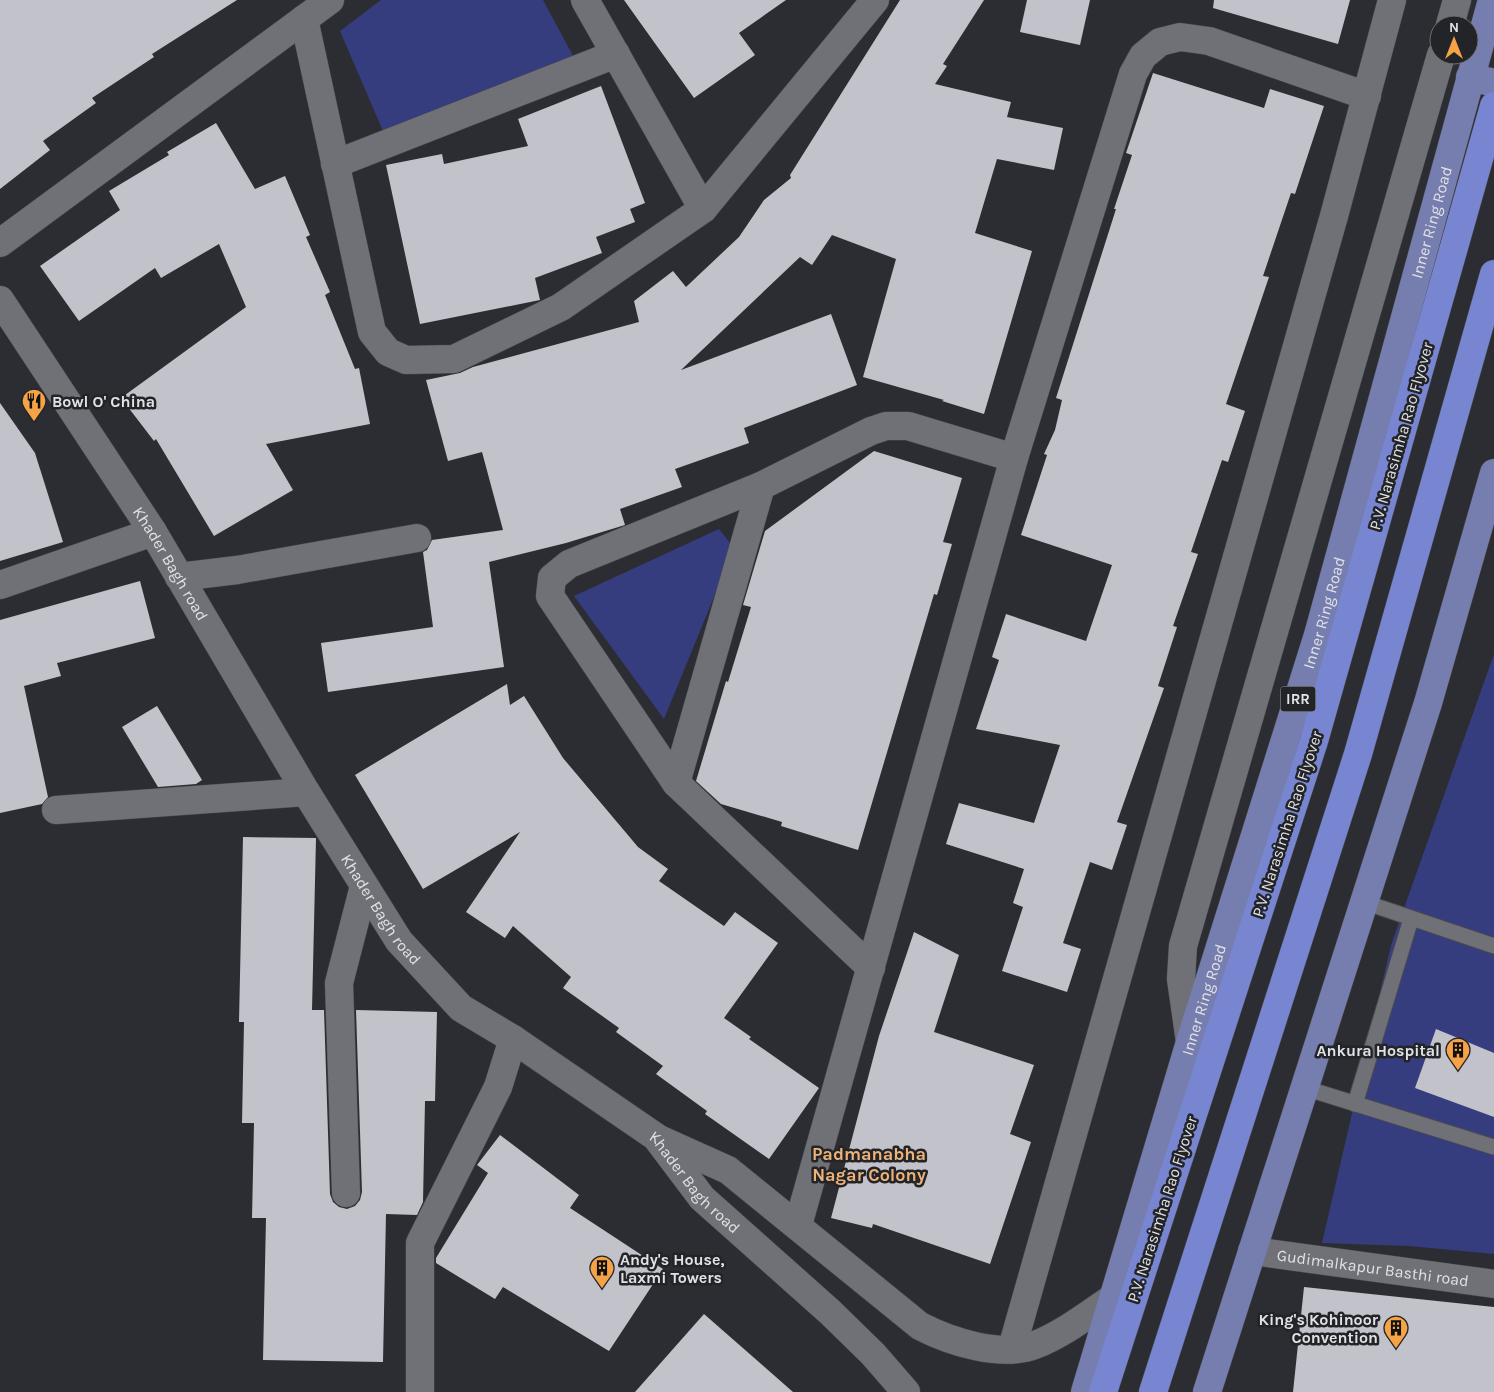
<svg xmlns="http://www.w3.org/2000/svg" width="1494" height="1392" viewBox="0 0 1494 1392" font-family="Karla,sans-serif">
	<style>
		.green { fill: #353d7e }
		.building { fill: #c2c3ca }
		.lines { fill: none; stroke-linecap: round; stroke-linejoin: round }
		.lane-casing { stroke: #4a4b4f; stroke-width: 17 }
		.street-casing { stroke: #4a4b4f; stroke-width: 29 }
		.secondary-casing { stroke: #4a4b4f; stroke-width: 29 }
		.primary-casing { stroke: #4a4b4f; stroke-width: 29 }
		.highway-casing { stroke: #4a4b4f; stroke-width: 29 }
		.lane { stroke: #707177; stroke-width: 15 }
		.street { stroke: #707177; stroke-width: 28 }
		.secondary { stroke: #707177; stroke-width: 28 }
		.primary { stroke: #757eae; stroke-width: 28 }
		.highway { stroke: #7886d2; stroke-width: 28 }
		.labels { text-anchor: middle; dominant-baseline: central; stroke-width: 5; stroke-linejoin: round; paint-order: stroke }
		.shield { fill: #232428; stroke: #a8a9ac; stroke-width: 1 }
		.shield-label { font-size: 15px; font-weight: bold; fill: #e1e2e5 }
		.street-label { font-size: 16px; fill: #e1e2e5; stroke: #232428 }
		.poi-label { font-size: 16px; font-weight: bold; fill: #e1e2e5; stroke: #232428; text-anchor: start }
		.neighbourhood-label { font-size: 18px; font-weight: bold; fill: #ecb279; stroke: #232428 }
	</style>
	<rect width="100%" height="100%" fill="#2c2d32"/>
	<g class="green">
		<polygon points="381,0 543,0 579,67 386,138 340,31"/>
		<polygon points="719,529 734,548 664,719 574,596"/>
		<polygon points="1494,654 1494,1254 1409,1246 1322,1243 1391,945"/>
	</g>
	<g class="building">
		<polygon points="0,0 237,0 152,54 154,57 92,98 96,103 43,141 50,150 0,189"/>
		<polygon points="624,0 786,0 739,33 755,55 694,98"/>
		<polygon points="900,0 984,0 943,64 947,66 935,84 1011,102 1007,117 1063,128 1054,170 997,159 975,233 1032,251 984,414 942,401 944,400 863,377 896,259 832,235 812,265 800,257 681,370 831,314 857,385 744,428 749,443 675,469 682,487 620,509 625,525 566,543 489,562 504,667 328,692 321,643 433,627 423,552 427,550 432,540 503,530 482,452 448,461 426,380 460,373 473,367 639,322 634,301 673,271 686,287 739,237 764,200 791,178 790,175"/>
		<polygon points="1027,0 1090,0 1080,45 1020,32"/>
		<polygon points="1214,0 1350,0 1338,44 1213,8"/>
		<polygon points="1153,73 1264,108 1270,89 1324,106 1295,194 1291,193 1263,276 1269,277 1226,404 1245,411 1228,462 1222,460 1191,552 1198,554 1173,626 1177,627 1158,686 1164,688 1117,822 1127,825 1112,870 1090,862 1063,943 1081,949 1067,992 1002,971 1023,907 1013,903 1024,869 946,844 959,803 1034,823 1060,745 976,729 999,660 992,657 1006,614 1086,641 1112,565 1021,535 1047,455 1044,454 1055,430 1062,400 1056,398 1116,209 1114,209 1132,155 1126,153"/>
		<polygon points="601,86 645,203 630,209 635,222 596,237 602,253 535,278 540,300 420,324 386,165 442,154 444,164 528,146 518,119"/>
		<polygon points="216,123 255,189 285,176 310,235 306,237 330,292 325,295 355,369 359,368 370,424 266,444 293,490 214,536 156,439 154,441 121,398 246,307 219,244 161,278 155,268 79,321 40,266 120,210 109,191 169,155 167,152"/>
		<polygon points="0,403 35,453 63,542 0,561"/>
		<polygon points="874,451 962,478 943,542 952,544 937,595 934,594 858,850 781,826 782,822 721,804 696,781 726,681 728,682 751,607 743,605 765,531"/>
		<polygon points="140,581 155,638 57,663 61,676 24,686 48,797 42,804 0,813 0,620"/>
		<polygon points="507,684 510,705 524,696 563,758 638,847 668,869 659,881 724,926 735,912 778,943 724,1018 751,1037 749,1039 819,1088 769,1159 705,1114 707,1111 656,1074 663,1066 616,1032 619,1028 563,988 571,977 513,926 505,938 466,912 520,832 423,889 355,775"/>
		<polygon points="157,706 202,780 196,784 158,787 122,727"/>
		<polygon points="243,837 316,838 312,1010 324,1010 330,1194 333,1202 339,1207 347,1209 355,1206 360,1200 362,1192 356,1010 437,1012 435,1101 425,1101 423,1202 417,1215 386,1214 383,1362 263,1360 266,1218 252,1218 254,1123 242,1123 244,1022 239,1022"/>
		<polygon points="914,932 959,955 934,1032 1034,1065 1010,1134 1031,1142 990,1264 873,1224 872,1228 831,1218 879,1036"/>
		<polygon points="1436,1029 1494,1053 1494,1117 1415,1088"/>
		<polygon points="500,1135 579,1195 570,1208 663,1269 609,1351 503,1287 495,1299 436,1263 436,1258 488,1173 477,1165"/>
		<polygon points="1304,1287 1494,1307 1494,1392 1293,1392"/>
		<polygon points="704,1314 793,1392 635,1392"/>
	</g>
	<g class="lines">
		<defs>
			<g id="lane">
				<polyline points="1364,902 1494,946"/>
				<polyline points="1305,1088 1494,1147"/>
				<polyline points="1355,1104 1411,919"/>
			</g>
			<g id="street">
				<polyline points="585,0 703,209"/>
				<polyline points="304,19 372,332 388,352 406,360 454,359 561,307 703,209 875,0"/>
				<polyline points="335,164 616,54"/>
				<polyline points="0,243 330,0"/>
				<polyline points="761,486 569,564 552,578 550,596 676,783 871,968"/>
				<polyline points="179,577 237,570 417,538"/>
				<polyline points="0,585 153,532"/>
				<polyline points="676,783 761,486 871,431 886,426 908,426 1014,458"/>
				<polyline points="56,810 306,792"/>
				<polyline points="346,1193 339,983 364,886"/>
				<polyline points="798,1225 1014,458 1133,74 1143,56 1160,42 1180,37 1209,41 1367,96"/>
				<path id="s1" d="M1252,1251L1494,1284"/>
				<polyline points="1012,1348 1334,216 1392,0"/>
				<polyline points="420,1392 420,1243 498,1087 513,1039"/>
			</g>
			<g id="secondary">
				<polyline points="1450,25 1457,0"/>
				<path id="s2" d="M0,300L153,532L306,792L399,941L461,1008L513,1039L656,1137L702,1198L830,1312L873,1354L906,1392"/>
				<polyline points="1190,1042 1181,979 1183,946 1441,55"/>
				<path d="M659,1139L728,1170L920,1326C951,1342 1001,1358 1035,1345C1063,1334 1089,1314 1114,1297"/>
			</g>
			<g id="primary">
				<polyline points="1470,77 1494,83"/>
				<path id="s3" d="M1085,1392L1190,1042L1318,635L1492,0"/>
				<polyline points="1207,1392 1428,703 1494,473"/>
			</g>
			<g id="highway">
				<polyline points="1103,1392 1314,741 1494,106"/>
				<polyline points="1153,1392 1358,754 1494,274"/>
			</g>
		</defs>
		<use href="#lane" class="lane-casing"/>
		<use href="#street" class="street-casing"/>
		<use href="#secondary" class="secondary-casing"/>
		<use href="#primary" class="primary-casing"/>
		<use href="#highway" class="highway-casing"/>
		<use href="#lane" class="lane"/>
		<use href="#street" class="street"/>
		<use href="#secondary" class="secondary"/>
		<use href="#primary" class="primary"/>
		<use href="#highway" class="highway"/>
	</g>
	<defs>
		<symbol id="restaurant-pin" viewBox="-11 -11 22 30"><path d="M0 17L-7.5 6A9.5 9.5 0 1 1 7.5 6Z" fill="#f6a247" stroke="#232428"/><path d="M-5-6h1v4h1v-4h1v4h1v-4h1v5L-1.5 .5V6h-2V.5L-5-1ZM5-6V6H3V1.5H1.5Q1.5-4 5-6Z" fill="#111"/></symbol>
		<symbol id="building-pin" viewBox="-11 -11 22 30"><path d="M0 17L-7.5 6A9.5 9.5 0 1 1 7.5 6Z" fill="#f6a247" stroke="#232428"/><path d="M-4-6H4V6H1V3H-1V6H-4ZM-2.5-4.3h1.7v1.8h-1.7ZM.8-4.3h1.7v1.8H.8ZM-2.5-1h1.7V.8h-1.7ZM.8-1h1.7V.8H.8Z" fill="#111"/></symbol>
	</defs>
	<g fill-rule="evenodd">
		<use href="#restaurant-pin" x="20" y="387" width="28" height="38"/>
		<use href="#building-pin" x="1444" y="1036" width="28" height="38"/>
		<use href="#building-pin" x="588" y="1254" width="28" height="38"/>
		<use href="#building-pin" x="1382" y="1314" width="28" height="38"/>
	</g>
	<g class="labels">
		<rect class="shield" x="1280.5" y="686.5" width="35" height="25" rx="4"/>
		<g class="shield-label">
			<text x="1298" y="699">IRR</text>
		</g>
		<g class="street-label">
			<text stroke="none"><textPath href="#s3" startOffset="1220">Inner Ring Road</textPath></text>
			<text transform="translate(1401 436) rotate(-74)">P.V. Narasimha Rao Flyover</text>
			<text stroke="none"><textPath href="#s2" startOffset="314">Khader Bagh road</textPath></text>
			<text stroke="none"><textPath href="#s3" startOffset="815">Inner Ring Road</textPath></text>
			<text transform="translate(1287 824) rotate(-72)">P.V. Narasimha Rao Flyover</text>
			<text stroke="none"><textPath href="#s2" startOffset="719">Khader Bagh road</textPath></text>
			<text stroke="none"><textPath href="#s3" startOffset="410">Inner Ring Road</textPath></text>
			<text stroke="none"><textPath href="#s2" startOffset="1140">Khader Bagh road</textPath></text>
			<text transform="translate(1162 1209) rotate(-72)">P.V. Narasimha Rao Flyover</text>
			<text stroke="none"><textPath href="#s1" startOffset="122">Gudimalkapur Basthi road</textPath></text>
		</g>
		<g class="poi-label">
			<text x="52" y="401">Bowl O' China</text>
			<text x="1440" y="1050" text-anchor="end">Ankura Hospital</text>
			<text x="620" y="1259">Andy's House,<tspan x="620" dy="18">Laxmi Towers</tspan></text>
			<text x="1378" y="1319" text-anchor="end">King's Kohinoor<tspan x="1378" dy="18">Convention</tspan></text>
		</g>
		<g class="neighbourhood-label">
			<text x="869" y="1154">Padmanabha<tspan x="869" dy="21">Nagar Colony</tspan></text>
		</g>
	</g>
	<g transform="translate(1454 40)"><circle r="24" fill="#232428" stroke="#6f7074"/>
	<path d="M0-4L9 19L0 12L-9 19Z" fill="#f6a247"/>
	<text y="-8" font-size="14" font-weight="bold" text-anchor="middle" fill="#e1e2e5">N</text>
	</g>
</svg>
